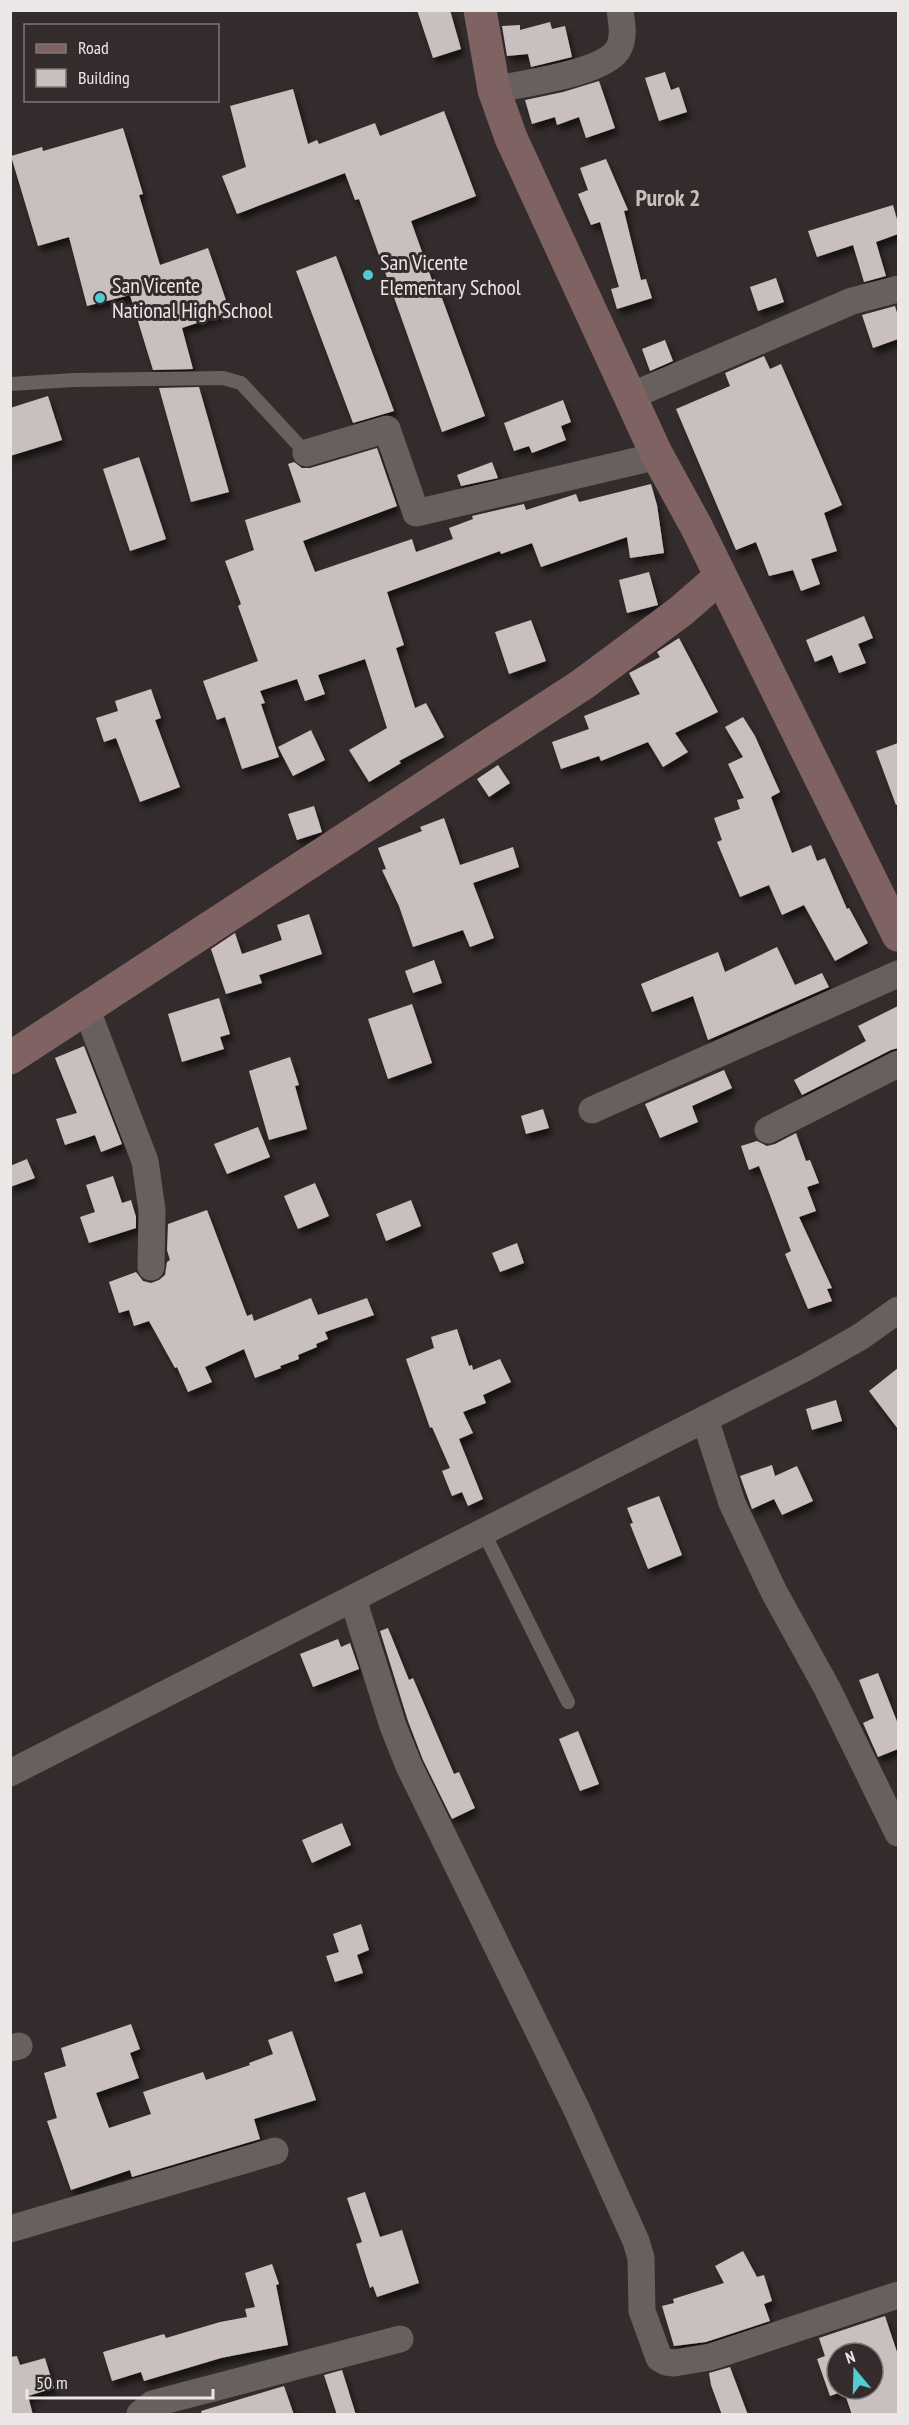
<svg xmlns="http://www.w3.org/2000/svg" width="909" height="2425" viewBox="0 0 909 2425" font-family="'PT Sans Narrow',sans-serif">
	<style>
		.building { fill: #c9bfbf; fill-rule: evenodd; filter: url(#shadow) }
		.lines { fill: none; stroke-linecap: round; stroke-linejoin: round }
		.lane { stroke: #685f5f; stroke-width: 14 }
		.street { stroke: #685f5f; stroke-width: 27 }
		.secondary { stroke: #7f6262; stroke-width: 33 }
		.poi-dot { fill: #51ccd3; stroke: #342c2c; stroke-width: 2 }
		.labels { text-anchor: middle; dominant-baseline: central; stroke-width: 6; stroke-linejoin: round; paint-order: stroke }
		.poi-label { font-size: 22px; fill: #ece7e7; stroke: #342c2c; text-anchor: start }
		.neighbourhood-label { font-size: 24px; font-weight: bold; fill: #c8bfbe; stroke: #342c2c }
	</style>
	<defs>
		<filter id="shadow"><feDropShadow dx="3.5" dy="6" stdDeviation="3" flood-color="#0009"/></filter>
	</defs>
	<rect width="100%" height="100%" fill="#342c2c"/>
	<g class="building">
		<polygon points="417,10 450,10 461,49 433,58"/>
		<polygon points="550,22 552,29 565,26 572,57 531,67 528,54 507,56 502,26 520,25 520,30"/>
		<polygon points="665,72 671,90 679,87 687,112 659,121 645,78"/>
		<polygon points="599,81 615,128 586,138 579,117 557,125 555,117 532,124 525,100 563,92"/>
		<polygon points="293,89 308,144 317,140 319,144 375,123 380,136 444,111 476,196 411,221 432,280 435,279 485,416 442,432 359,199 355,200 345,173 237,214 222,176 246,167 230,106"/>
		<polygon points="123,128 143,194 139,195 160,265 208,248 230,312 182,328 193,369 153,370 130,295 87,306 69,237 38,246 11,156 42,147 43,151"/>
		<polygon points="606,159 628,210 624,211 641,280 646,279 652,298 617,309 611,289 619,287 600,222 591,225 578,194 588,190 580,168"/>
		<polygon points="893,205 898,223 898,234 876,242 886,276 864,282 853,245 817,257 808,231"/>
		<polygon points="336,256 394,411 353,423 296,271"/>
		<polygon points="776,278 784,302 758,311 750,287"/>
		<polygon points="895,306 898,316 898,339 873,348 862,315"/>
		<polygon points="665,340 673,361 650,371 642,349"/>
		<polygon points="764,356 770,369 781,364 842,505 824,513 837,551 811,559 820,584 801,591 793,570 769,576 756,542 736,550 676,409 730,386 725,373"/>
		<polygon points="199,387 229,492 191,502 159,388"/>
		<polygon points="48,396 62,440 10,456 10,408"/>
		<polygon points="563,400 571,422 561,426 566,440 532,453 529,446 514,451 504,423"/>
		<polygon points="377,448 397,506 303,541 315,572 412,539 416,552 453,539 449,528 473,519 472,516 524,504 526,510 576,494 579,502 651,484 657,505 664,553 630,558 627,537 541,567 532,543 501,554 500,551 387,592 404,645 396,648 415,708 426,703 444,737 399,761 401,763 369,782 349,750 387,728 365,659 318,675 325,694 305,701 297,679 260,691 265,703 261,704 279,757 242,769 225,717 217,720 203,681 258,661 238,606 241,604 225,561 254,550 245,520 301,502 288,464 294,462 302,468 310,468"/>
		<polygon points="139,457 166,539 130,551 103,469"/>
		<polygon points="492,462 498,478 461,486 457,475"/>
		<polygon points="649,572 658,605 627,613 619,580"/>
		<polygon points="864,616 873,638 858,644 866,663 839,673 832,655 815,662 806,640"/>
		<polygon points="531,620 546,661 509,674 495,632"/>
		<polygon points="679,638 718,712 675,733 688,752 663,767 648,742 601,761 599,756 561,769 552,742 589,729 584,716 640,694 629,673 660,657 657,652"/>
		<polygon points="151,689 161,718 155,720 180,787 140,802 116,738 104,742 96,718 118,711 115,701"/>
		<polygon points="743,717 755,736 780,792 771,797 792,853 811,845 817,861 825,858 847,909 849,908 868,943 835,961 804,905 782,915 769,885 740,897 717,842 722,840 714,818 740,809 737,800 744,798 728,764 743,757 725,727"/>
		<polygon points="311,730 325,760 293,776 278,747"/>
		<polygon points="898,743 898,804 896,805 876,751"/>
		<polygon points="498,765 510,783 489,797 477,779"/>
		<polygon points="314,806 322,832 297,840 288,814"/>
		<polygon points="444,818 460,865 513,847 519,867 473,883 494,938 470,947 463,930 413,947 399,906 382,870 386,869 378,848 422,831 420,827"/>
		<polygon points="309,914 322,954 259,975 262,983 226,994 211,949 235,933 242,954 282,940 277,925"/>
		<polygon points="777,947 795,985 822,973 829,987 708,1040 693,996 652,1012 641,984 718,952 725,972"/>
		<polygon points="434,960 442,983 413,993 405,971"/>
		<polygon points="219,998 230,1034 220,1037 224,1049 182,1062 168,1014"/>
		<polygon points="412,1004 432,1063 388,1079 368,1019"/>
		<polygon points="898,1006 898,1048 891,1050 802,1095 794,1080 866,1041 858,1026"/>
		<polygon points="84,1046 122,1144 101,1152 95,1135 65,1145 56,1119 77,1113 55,1058"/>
		<polygon points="290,1057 299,1085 295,1086 307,1129 269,1140 249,1071"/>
		<polygon points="724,1070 732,1088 692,1106 698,1122 660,1138 645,1104"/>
		<polygon points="543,1109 549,1128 526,1134 521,1116"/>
		<polygon points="258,1127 270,1157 227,1174 214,1144"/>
		<polygon points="796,1133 806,1161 810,1160 819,1183 807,1187 816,1211 799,1217 832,1288 827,1289 832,1301 808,1309 785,1254 791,1251 759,1166 749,1170 741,1146 757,1141 767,1146 775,1144"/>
		<polygon points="27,1159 35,1178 10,1187 10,1166"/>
		<polygon points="113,1176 122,1203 131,1200 136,1217 136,1228 89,1243 80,1217 95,1212 86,1185"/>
		<polygon points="315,1183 329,1216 298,1229 284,1196"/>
		<polygon points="411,1200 421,1226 386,1241 376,1214"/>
		<polygon points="207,1210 247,1316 252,1314 254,1321 311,1298 318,1315 367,1298 374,1315 325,1332 328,1339 316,1344 317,1347 298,1355 299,1359 280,1366 281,1368 255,1378 244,1349 205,1367 212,1382 188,1392 177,1367 175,1368 149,1321 134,1326 129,1310 119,1313 109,1282 136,1272 143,1281 151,1283 159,1280 165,1275 167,1262 170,1260 167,1250 168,1224"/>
		<polygon points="517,1243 524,1263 500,1272 492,1253"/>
		<polygon points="457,1329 469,1366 472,1365 473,1370 500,1359 511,1382 483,1395 486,1403 463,1412 473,1433 459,1439 483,1499 468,1506 462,1492 452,1496 442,1471 450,1468 432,1427 430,1428 406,1359 434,1348 431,1337"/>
		<polygon points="898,1368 898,1429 869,1391"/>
		<polygon points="836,1400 842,1421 812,1430 806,1409"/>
		<polygon points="772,1465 775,1476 797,1466 813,1501 782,1515 774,1499 752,1509 740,1476"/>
		<polygon points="659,1496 682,1555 648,1569 630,1524 633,1523 627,1508"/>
		<polygon points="388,1628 409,1680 413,1678 454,1774 459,1772 475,1808 452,1819 423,1760 408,1721 380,1631"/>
		<polygon points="338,1639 341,1647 350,1643 359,1669 313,1687 300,1654"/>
		<polygon points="878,1673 898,1724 898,1749 878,1757 863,1723 874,1718 859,1680"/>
		<polygon points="578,1731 599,1784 580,1791 559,1739"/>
		<polygon points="342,1823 351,1845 312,1863 302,1840"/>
		<polygon points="361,1924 369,1950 357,1955 363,1973 335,1982 326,1956 339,1952 333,1934"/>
		<polygon points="131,2024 140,2049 130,2053 139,2078 96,2093 109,2128 151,2114 143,2092 203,2072 206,2080 250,2065 249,2063 273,2054 268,2040 292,2031 316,2100 254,2119 260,2139 132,2177 130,2170 71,2190 47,2121 57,2118 44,2073 66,2066 61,2048"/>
		<polygon points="365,2192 380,2237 402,2230 419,2283 377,2297 373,2286 370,2288 356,2244 362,2242 347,2198"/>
		<polygon points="743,2251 757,2277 764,2275 772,2301 764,2304 770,2321 706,2342 674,2346 662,2306 674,2303 673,2299 724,2283 715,2266"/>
		<polygon points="272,2264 279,2284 276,2285 288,2345 221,2358 144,2381 141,2372 112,2381 103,2352 164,2334 166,2338 220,2322 247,2317 245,2309 255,2307 245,2273"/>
		<path d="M885,2316L898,2355V2415H852L844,2391L830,2396L817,2359L825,2356L819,2338ZM837,2353H873V2389H837Z"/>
		<polygon points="17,2356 20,2365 45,2358 54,2388 28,2396 33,2415 10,2415 10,2357"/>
		<polygon points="730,2367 748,2415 722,2415 711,2385 709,2373"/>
		<polygon points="342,2370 356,2415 337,2415 324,2375"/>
		<polygon points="284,2386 294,2415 202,2415 201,2411"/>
	</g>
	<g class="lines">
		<g class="lane">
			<polyline points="10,384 74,380 223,378 241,383 306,453"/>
			<polyline points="484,1533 568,1702"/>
		</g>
		<g class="street">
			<path d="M494,90C523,83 600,74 617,51C625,39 622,24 620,10"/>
			<polyline points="631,396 852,301 898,289"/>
			<polyline points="306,453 387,429 416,513 645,459 656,453"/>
			<polyline points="86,1008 145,1161 152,1210 151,1267"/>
			<polyline points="592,1110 898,974"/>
			<polyline points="768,1130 898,1064"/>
			<polyline points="705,1419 732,1503 774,1592 827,1688 898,1833"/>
			<polyline points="353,1599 393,1726 409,1766 577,2110 636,2241 641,2258 642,2311 659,2358 666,2362 674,2363 710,2357 898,2295"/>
			<polyline points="10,1773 805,1368 860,1337 898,1310"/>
			<polyline points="10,2048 19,2046"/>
			<polyline points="10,2229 275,2151"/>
			<polyline points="140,2414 152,2404 400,2339"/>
		</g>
		<g class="secondary">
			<polyline points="480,10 494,90 511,138 656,453 696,526 898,935"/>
			<polyline points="10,1058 583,684 681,611 720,577"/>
		</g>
	</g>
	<g class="poi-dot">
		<circle cx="368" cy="275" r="6"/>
		<circle cx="100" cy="298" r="6"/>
	</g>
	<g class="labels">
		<g class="poi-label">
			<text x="380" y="262">San Vicente<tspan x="380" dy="25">Elementary School</tspan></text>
			<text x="112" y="285">San Vicente<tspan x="112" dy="25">National High School</tspan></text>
		</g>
		<g class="neighbourhood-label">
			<text x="668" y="197">Purok 2</text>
		</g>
	</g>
	<rect width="909" height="2425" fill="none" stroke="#ece7e7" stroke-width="24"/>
	<rect x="24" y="24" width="195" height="78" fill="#342c2c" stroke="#7e7777" stroke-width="1.5"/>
	<rect x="36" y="44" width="30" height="9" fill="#7f6262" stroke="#7e7777" stroke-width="1.5"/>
	<text x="78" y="54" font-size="18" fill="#ece7e7">Road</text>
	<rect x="36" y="69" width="30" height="18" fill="#c9bfbf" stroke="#7e7777" stroke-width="1.5"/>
	<text x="78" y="84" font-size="18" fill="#ece7e7">Building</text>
	<g transform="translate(855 2371) rotate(341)"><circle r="28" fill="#342c2c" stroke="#7e7777" stroke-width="1.5"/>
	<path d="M0-4.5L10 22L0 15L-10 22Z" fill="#51ccd3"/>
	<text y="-9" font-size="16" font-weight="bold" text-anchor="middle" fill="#ece7e7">N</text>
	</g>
	<path d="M27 2389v9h186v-9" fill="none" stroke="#ece7e7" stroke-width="3"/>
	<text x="36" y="2389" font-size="18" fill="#ece7e7" stroke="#342c2c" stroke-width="4.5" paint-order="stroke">50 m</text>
</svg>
